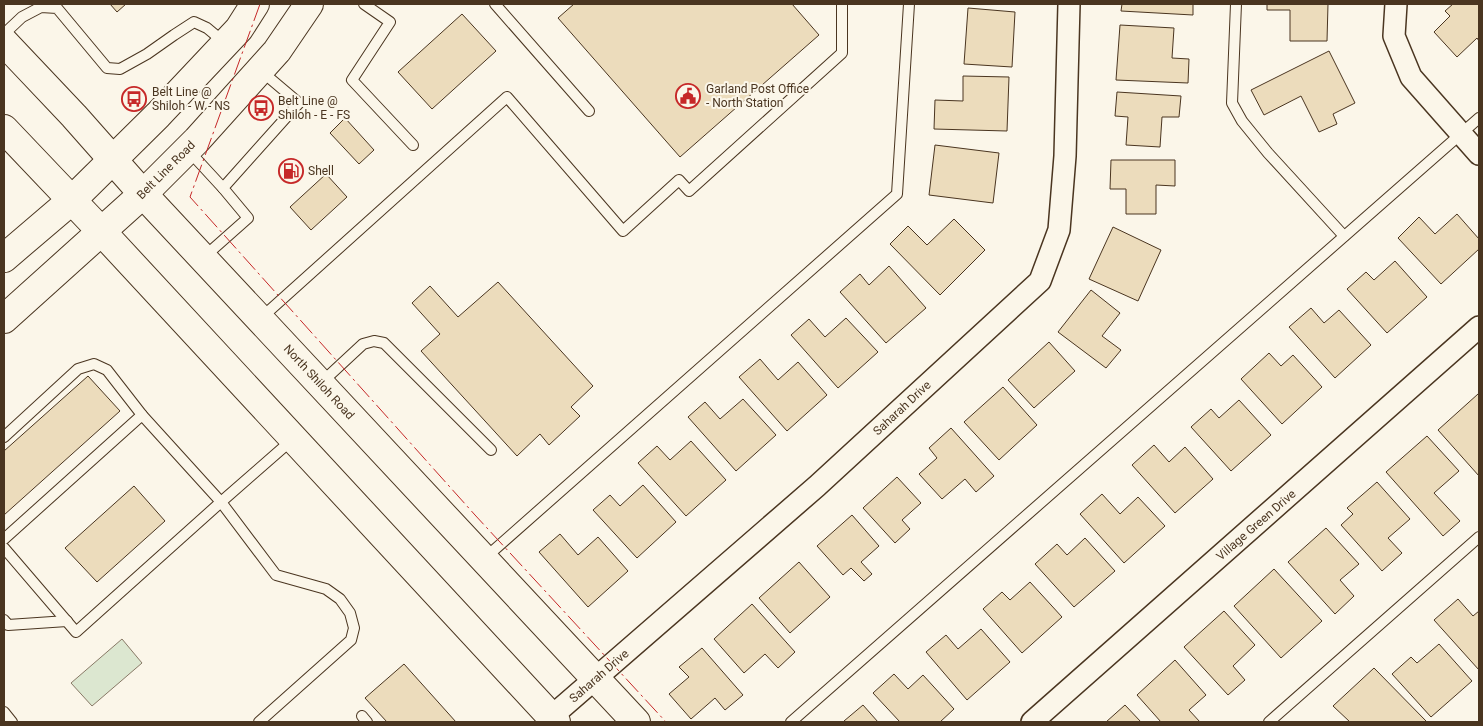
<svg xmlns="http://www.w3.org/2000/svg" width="1483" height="726" viewBox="0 0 1483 726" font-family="Roboto,sans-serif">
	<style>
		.green { fill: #dce7d0; stroke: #887966 }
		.building { fill: #ecdcbc; stroke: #4a3520 }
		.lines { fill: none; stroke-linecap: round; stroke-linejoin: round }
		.lane-casing { stroke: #4a3520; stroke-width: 12 }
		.street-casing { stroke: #4a3520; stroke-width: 24 }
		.secondary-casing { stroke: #4a3520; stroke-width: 30 }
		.primary-casing { stroke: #4a3520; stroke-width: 30 }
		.lane { stroke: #fbf6e9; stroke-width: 10 }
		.street { stroke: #fbf6e9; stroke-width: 21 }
		.secondary { stroke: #fbf6e9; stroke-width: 28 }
		.primary { stroke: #fbf6e9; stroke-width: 28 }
		.power { stroke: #c62828; stroke-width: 1; stroke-dasharray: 18 4 2.5 4; stroke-linecap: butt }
		.labels { text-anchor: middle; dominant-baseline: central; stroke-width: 4; stroke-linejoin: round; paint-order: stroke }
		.poi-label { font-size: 12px; fill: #4a3520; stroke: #fbf6e9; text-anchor: start }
		.street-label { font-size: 12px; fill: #4a3520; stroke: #fbf6e9 }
	</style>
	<rect width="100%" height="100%" fill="#fbf6e9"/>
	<polygon class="green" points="122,639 142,663 92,706 71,683"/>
	<g class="building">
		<polygon points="110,4 126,4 117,12"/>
		<polygon points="574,4 792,4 819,35 680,157 558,18"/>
		<polygon points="1122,4 1193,4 1193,15 1121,11"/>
		<polygon points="1267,4 1328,4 1327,41 1290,41 1290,10 1267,10"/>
		<polygon points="1453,4 1479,4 1479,41 1477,38 1457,57 1434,32 1450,16 1445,11"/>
		<polygon points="968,8 1015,12 1012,67 964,64"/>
		<polygon points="462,14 496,51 432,109 398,72"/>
		<polygon points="1120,25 1174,28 1172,58 1189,59 1188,83 1116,80"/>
		<polygon points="1329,51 1355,103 1333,114 1337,124 1319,132 1301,96 1264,115 1251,90"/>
		<polygon points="963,76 1009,77 1007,131 934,129 935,100 963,101"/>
		<polygon points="1117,92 1181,96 1179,117 1162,117 1160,147 1126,145 1128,117 1115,116"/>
		<polygon points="345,118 374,150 359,164 330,133"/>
		<polygon points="935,145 999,153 993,203 929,195"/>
		<polygon points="1111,160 1175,160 1175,186 1156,185 1156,214 1126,214 1126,189 1110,189"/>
		<polygon points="326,174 347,197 311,230 290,207"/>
		<polygon points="1457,214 1479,239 1479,249 1441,284 1398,238 1419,217 1435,234"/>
		<polygon points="954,219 985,250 940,295 890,244 908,226 927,245"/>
		<polygon points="1113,227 1161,250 1138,301 1089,279"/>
		<polygon points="1395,261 1427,297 1387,333 1347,289 1366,272 1374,280"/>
		<polygon points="889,266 926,308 886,343 840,292 860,274 869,285"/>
		<polygon points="498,282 593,386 571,407 580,416 549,445 540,434 517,456 421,351 440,334 412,303 430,286 458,317"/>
		<polygon points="1091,290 1120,313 1102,336 1121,350 1106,368 1058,332"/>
		<polygon points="1311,308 1324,323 1339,310 1371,345 1335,378 1289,327"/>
		<polygon points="846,318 878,352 838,388 791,335 809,319 825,337"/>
		<polygon points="1049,342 1075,371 1034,408 1008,380"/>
		<polygon points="1269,353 1281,366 1293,355 1322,387 1282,424 1241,379"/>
		<polygon points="760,359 778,380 798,362 827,395 787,431 739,377"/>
		<polygon points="88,376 120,411 4,515 4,451"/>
		<polygon points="1003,387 1037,425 999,460 964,422"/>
		<polygon points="1478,394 1479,395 1479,476 1438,430"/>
		<polygon points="743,399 776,435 736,471 688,417 705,402 720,419"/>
		<polygon points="1239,400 1271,435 1231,471 1191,427 1211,409 1219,418"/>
		<polygon points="951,428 994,476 976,492 965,479 942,499 919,474 937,458 929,448"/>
		<polygon points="1427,436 1459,471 1434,493 1460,521 1443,536 1386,472"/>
		<polygon points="691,441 726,480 686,516 638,463 657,446 670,460"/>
		<polygon points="1154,445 1169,462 1185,447 1213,479 1175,513 1132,465"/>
		<polygon points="897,477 921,503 902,520 910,529 895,543 863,508"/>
		<polygon points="1377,482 1410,519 1388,538 1402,553 1382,571 1341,525 1353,514 1347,508"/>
		<polygon points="643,485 676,522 637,558 593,510 610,495 620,506"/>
		<polygon points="134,486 165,521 97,582 65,548"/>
		<polygon points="1102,494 1120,514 1138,497 1165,526 1124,563 1080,514"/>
		<polygon points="852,515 879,546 861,562 872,574 864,581 851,568 843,575 817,546"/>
		<polygon points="1326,528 1359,564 1340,580 1354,596 1335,614 1288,562"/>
		<polygon points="560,534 578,555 598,537 628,571 588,607 539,552"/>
		<polygon points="1085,538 1115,571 1074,607 1035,564 1057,544 1067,555"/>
		<polygon points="799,562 830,597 790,633 759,598"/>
		<polygon points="1274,569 1322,621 1281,658 1234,606"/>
		<polygon points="1030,582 1062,617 1022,653 983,609 1002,592 1010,600"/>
		<polygon points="1458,599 1473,616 1479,611 1479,670 1434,620"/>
		<polygon points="752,604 795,652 778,668 765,654 744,673 714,639"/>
		<polygon points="1224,611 1255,645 1233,666 1245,680 1228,695 1184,647"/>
		<polygon points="981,629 1010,662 967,700 926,652 946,635 958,649"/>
		<polygon points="1439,644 1472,681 1431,717 1392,674 1411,657 1417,663"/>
		<polygon points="702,648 743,695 725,710 715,698 691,719 669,694 689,677 679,667"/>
		<polygon points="1175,660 1206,695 1189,710 1200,722 1161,722 1137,695"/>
		<polygon points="404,664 456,722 387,722 365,698"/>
		<polygon points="1374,668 1427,722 1350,722 1333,706"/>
		<polygon points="894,674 908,689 923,675 954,709 940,722 900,722 873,693"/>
		<polygon points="863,705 878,722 845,722 844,721"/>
		<polygon points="1125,705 1141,722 1106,722"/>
	</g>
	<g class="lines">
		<defs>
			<g id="lane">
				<polyline points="364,4 390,22 352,80 413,145"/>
				<polyline points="495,4 589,111"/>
				<polyline points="1236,4 1232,103 1242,121 1268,153 1344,236"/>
				<polyline points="4,34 22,17 41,7 57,8 107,68 120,69 147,54 174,35 194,22 207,28 225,43"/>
				<polyline points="188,150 223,188"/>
				<polyline points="204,257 248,218 223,188 299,103 260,70"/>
				<polyline points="260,319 507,97 623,231 679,180 689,191 842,53 842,4"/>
				<polyline points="321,383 363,344 374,341 384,343 491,450"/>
				<polyline points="4,437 78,369 94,364 107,370 142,415"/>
				<polyline points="4,539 142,415 221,502 276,575 326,589 340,599 350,613 354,628 351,640 259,722"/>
				<polyline points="4,548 76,632 221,502 293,439"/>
				<polyline points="485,558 897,194 909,4"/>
				<polyline points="4,620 8,625 67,621"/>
				<polyline points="4,712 12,722"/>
				<polyline points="362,716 367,722"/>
				<polyline points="791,722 1479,118"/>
				<polyline points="1269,722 1479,537"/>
			</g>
			<g id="street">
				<polyline points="1396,4 1394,36 1411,77 1479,154"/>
				<polyline points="551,717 817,486 1040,281 1059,230 1065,156 1069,4"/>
				<polyline points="1032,722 1479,327"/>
			</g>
			<g id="secondary">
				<polyline points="4,42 74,116 143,194 636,722"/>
				<polyline points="4,129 102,232 556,722"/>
			</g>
			<g id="primary">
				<polyline points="4,258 72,200 158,115 239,29 255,4"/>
				<polyline points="4,319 143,194 197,140 277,51 309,4"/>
			</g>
		</defs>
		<use href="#lane" class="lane-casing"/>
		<use href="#street" class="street-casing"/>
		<use href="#secondary" class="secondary-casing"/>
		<use href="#primary" class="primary-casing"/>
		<use href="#lane" class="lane"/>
		<use href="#street" class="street"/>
		<use href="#secondary" class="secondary"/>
		<use href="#primary" class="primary"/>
		<polyline class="power" points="260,4 190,197 475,515 666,722"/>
	</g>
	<defs>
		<symbol id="civic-ring" viewBox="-11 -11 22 22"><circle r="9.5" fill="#fbf6e9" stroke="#c62828" stroke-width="1.5"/><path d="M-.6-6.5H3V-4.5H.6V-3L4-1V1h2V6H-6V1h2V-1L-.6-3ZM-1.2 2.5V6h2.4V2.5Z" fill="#c62828"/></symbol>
		<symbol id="bus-ring" viewBox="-11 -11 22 22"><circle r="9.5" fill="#fbf6e9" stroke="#c62828" stroke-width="1.5"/><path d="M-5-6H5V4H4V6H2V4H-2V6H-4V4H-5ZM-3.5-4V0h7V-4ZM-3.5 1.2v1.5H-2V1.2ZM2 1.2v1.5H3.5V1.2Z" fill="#c62828"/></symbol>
		<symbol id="fuel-ring" viewBox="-11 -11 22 22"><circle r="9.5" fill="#fbf6e9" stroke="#c62828" stroke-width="1.5"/><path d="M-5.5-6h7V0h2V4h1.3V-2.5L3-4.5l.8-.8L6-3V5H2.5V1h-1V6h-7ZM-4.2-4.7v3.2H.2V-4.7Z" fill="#c62828"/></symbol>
	</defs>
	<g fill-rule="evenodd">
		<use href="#civic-ring" x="674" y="82" width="28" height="28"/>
		<use href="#bus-ring" x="120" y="85" width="28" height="28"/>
		<use href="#bus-ring" x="247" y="94" width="28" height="28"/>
		<use href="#fuel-ring" x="277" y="157" width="28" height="28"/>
	</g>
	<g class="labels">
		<g class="poi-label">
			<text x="706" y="89">Garland Post Office<tspan x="706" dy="14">- North Station</tspan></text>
			<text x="152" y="92">Belt Line @<tspan x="152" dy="14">Shiloh - W - NS</tspan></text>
			<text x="278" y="101">Belt Line @<tspan x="278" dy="14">Shiloh - E - FS</tspan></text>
			<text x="308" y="171">Shell</text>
		</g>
		<g class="street-label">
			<text transform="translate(166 170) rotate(-45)">Belt Line Road</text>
			<text transform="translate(319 382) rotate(47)">North Shiloh Road</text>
			<text transform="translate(902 408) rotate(-43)">Saharah Drive</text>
			<text transform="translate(1256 525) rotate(-41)">Village Green Drive</text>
			<text transform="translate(599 676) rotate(-41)">Saharah Drive</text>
		</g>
	</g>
	<rect width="1483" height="726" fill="none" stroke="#4a3520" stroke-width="10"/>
</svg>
